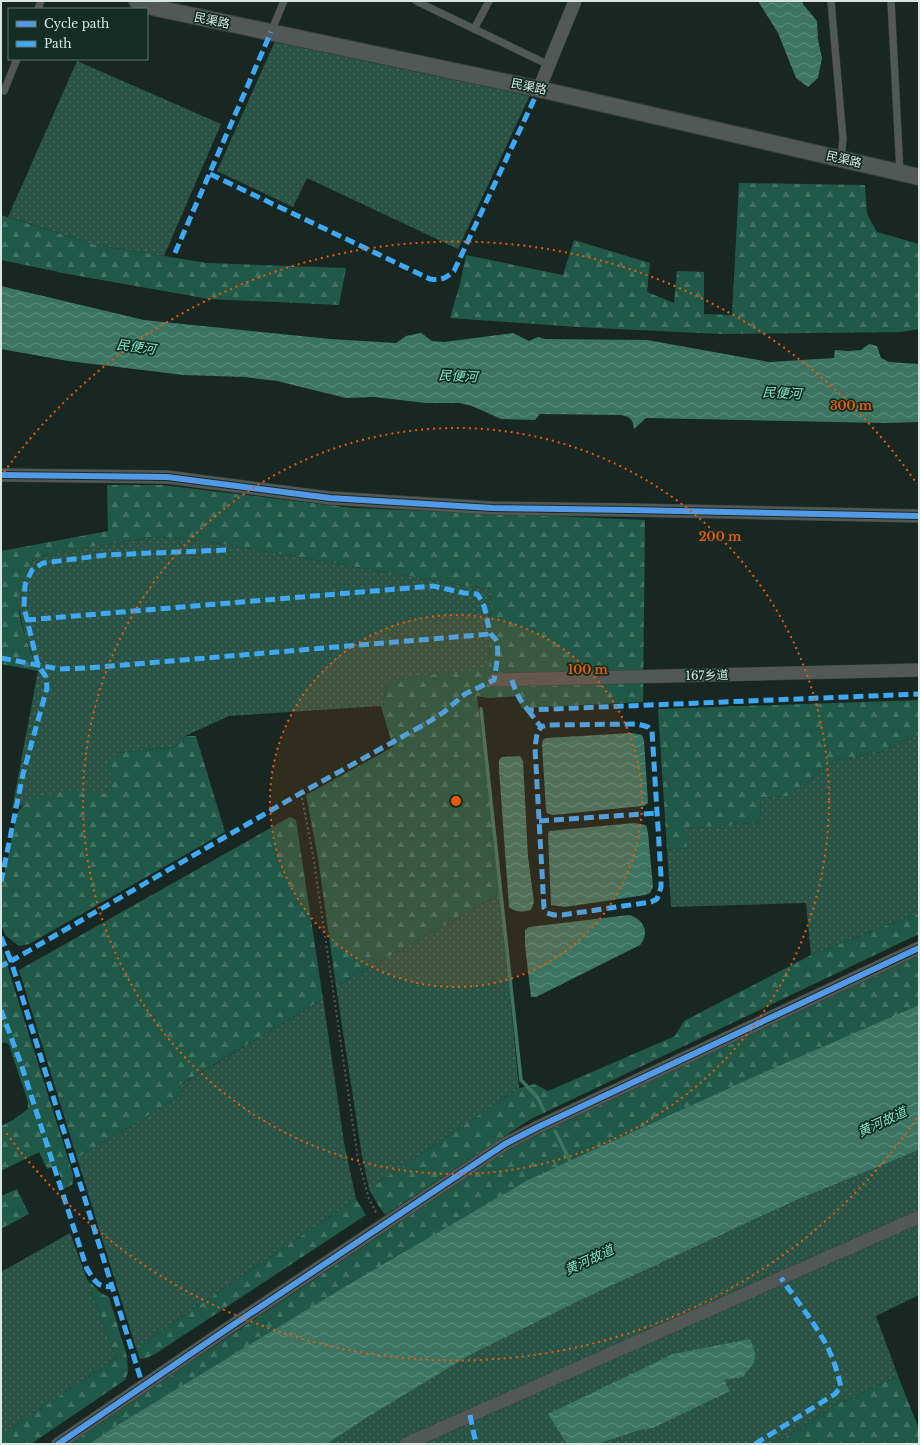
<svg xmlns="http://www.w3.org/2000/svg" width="920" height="1445" viewBox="0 0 920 1445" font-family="'Libre Baskerville','Noto Sans SC',serif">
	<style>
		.grass { fill: url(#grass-dots) }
		.forest { fill: url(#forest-firs) }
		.water { fill: url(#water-waves) }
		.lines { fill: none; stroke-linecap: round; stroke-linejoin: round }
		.stream { stroke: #3c7462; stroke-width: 3.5 }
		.service-casing { stroke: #34413c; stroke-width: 8 }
		.minor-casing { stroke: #34413c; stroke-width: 14 }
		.tertiary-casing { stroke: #34413c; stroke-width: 18 }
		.path { stroke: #525856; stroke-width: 2; stroke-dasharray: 2 3; stroke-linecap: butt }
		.service { stroke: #525855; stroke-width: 7 }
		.minor { stroke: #525855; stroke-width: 13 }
		.tertiary { stroke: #525855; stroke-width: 16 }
		.quiet { stroke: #3fa9f5; stroke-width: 5; stroke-dasharray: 10 5; stroke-linecap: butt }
		.cycleway-casing { stroke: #132d24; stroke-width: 8 }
		.cycleway { stroke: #5399e6; stroke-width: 6 }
		.ring { fill: none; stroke: #e8590c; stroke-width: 2; stroke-dasharray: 2 4 }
		.labels { text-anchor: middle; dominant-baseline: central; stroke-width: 3.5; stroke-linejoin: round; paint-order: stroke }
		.street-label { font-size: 12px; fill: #d7e6e0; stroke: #132d24 }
		.water-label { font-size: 13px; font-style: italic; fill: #83e2c2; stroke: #132d24 }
		.centre { fill: #e8590c; stroke: #132d24; stroke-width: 2 }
		.ring-label { font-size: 12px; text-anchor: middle; font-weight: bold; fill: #e8590c; stroke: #132d24; stroke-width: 3.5; stroke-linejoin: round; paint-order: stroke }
	</style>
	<defs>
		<pattern id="grass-dots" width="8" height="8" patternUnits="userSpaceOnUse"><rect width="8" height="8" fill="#295345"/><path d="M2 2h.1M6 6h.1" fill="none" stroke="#476c60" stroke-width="1.8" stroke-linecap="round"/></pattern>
		<pattern id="forest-firs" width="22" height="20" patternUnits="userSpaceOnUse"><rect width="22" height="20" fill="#205947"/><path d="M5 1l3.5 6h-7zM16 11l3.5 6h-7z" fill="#407161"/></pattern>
		<pattern id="water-waves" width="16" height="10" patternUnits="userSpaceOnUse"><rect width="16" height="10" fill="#3c7462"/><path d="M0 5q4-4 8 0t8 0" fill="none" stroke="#618e80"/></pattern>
	</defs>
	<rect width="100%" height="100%" fill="#192722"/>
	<g class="grass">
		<polygon points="276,39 531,93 458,249 307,178 293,207 217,171"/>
		<polygon points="77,61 221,124 164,256 96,245 8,217"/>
		<polygon points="151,537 173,538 210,542 491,590 489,669 387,680 384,698 381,706 229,716 185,736 183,741 174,747 117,753 111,769 112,784 109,794 100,794 85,790 41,798 12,809 38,671 25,635 18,604 18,591 23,574 30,564 37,558 49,554"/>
		<polygon points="919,734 919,913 811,955 806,903 671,907 667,850 687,848 685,829 761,822 760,798 789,796 836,760 881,752"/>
		<polygon points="500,894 519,1088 369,1189 362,1156 336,986"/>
		<polygon points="323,999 344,1142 356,1199 136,1348 77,1158 182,1095 177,1087"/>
		<polygon points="919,1150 919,1295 876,1316 898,1376 835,1405 775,1444 327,1444 368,1417 472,1354 585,1298 792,1202"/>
		<polygon points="70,1233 116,1358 1,1435 1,1272"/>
	</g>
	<g class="forest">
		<polygon points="739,183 865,185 867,214 877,232 919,244 919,329 901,332 721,334 577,327 450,318 460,284 466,255 563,275 574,240 650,263 647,292 674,303 677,271 704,272 704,314 732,315"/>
		<polygon points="1,215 96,245 207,263 346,268 339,305 209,299 68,274 1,260"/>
		<path d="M107,485H162L354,508L645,520L643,702L521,708L520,696L488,698L477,696L489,788L500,894L336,986L318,858L306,795L393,747L381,706L384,698L387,680L489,668L491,590L210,542L173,538L151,537L49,554C45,555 41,556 37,558C33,560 30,564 27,569C7,600 27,640 38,671L1,664V551L108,531Z"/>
		<polygon points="919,700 919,734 881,752 836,760 789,796 760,798 761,822 686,829 687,848 667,850 658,709"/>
		<path d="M185,736H196L225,832L29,944L19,946L6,936L1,925V890L17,814C19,811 21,806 25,804C40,795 66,790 83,790C92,790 100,794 108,794L112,784L109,765L111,757L117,753L174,747L183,741Z"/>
		<polygon points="290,817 296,820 323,999 178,1086 182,1095 77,1158 19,970"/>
		<polygon points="919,913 919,934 531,1119 385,1215 378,1205 369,1189 519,1088 535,1084 548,1091 675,1036 684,1021 811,955"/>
		<polygon points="1,946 73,1174 73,1184 64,1189 57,1166 47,1169 39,1152 1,1171 1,1126 13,1120 28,1109 28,1102 9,1045 5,1042 1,1044"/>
		<polygon points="919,955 919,1009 108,1431 89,1444 68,1444 514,1146"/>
		<polygon points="17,1189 29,1214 1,1229 1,1196"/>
		<polygon points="356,1199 366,1215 155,1354 147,1358 140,1359 136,1348"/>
		<polygon points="87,1279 101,1293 109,1297 127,1356 128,1372 125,1380 31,1444 1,1444 1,1435 116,1358"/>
		<polygon points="898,1376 919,1429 919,1444 775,1444 835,1405"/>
	</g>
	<g class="water">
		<polygon points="758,1 802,1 803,4 817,21 818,40 822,58 818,78 808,87 796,78 778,33"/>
		<path d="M1,286L144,320L330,339L396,343L406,336L421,333L432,341L444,342L513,333L529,341L538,337L545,339L647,340L769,362L834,358L835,350L848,351L861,350L869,344L877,346L881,358L889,362L919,364V422L886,423L646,418L634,429C633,420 631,417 621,415L540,414L535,420L501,419L472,406L459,403H426L374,397L346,398L277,381L245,377L184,375L68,361L1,349Z"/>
		<polygon points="632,733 642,735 644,740 648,803 644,806 632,807 553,815 547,813 546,810 542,745 543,740 546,738"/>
		<path d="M520,756L523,761L528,857L534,902L531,910C523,912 516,913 509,907L499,769V760L502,757Z"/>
		<polygon points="634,823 646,825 648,833 653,887 650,893 645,895 565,907 551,905 548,835 549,831"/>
		<path d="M629,915C644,919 650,933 640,945L536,997H531L525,945V930L529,927Z"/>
		<polygon points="919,1005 919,1150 792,1202 585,1298 472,1354 368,1417 327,1444 89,1444 108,1431 341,1289 528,1180 758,1075"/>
		<path d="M750,1339C759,1359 756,1361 743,1377L724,1380L730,1391L653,1428L639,1430L597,1444H567L548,1414L673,1354Z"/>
	</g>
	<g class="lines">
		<g class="stream">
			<polyline points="481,709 521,1080 538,1098 544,1111"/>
			<polyline points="555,1131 571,1163"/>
		</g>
		<defs>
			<g id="service">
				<polyline points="416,1 549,65"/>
				<polyline points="831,1 843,139 841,159"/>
				<polyline points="891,1 900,172"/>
				<polyline points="38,9 41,1"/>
				<polyline points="474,29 489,1"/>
				<polyline points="271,32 284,1"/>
				<polyline points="4,91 17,59"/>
			</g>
			<g id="minor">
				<polyline points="539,89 575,1"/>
				<polyline points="1,475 167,477 330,498 492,508 630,510 919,516"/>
				<polyline points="494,680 919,670"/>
				<polyline points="58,1444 230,1327 505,1144 538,1127 919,948"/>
				<polyline points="406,1444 919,1217"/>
			</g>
			<polyline id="tertiary" points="137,1 156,8 539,89 919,177"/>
		</defs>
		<use href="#service" class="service-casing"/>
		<use href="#minor" class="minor-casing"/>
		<use href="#tertiary" class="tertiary-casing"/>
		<polyline class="path" points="301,793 313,855 358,1159 369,1199 377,1214"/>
		<use href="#service" class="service"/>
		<use href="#minor" class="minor"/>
		<use href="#tertiary" class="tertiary"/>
		<g class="quiet">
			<path d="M210,174L430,279C441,281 446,278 454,271L539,89"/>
			<polyline points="175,253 271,32"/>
			<path d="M26,620L433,586L464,593L477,594C488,608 485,616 490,632C491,636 496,638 497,642C499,654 496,668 494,680L465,694L444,712L427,723L301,793L11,961L143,1386"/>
			<polyline points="1,658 59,669 88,668 490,634"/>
			<path d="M512,680C515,691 520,701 528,710L919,694"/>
			<polyline points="528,710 541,727 537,733 535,748 544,908 547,913 554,915 562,915 651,902 657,899 661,887 661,876 652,731 648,727 638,724 547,725 541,727"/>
			<polyline points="539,821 657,813"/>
			<polyline points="1,882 23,774 47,688 46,677 38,665 24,607 25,585 32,570 43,563 106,555 226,550"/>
			<polyline points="1,937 11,961 1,966"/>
			<path d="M1,1010L21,1064L87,1269C96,1282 96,1287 113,1287"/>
			<polyline points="470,1415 476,1444"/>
			<path d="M755,1444L835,1394L841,1387C838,1374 834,1361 828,1348C815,1323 797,1301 781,1278"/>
		</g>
		<defs>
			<g id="cycleway">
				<polyline points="1,475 167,477 330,498 492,508 630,510 919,516"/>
				<polyline points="58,1444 230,1327 505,1144 538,1127 919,948"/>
			</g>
		</defs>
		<use href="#cycleway" class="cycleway-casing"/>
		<use href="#cycleway" class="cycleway"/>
	</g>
	<circle cx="456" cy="801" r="186" fill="#e8590c" fill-opacity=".12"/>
	<g class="ring">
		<circle cx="456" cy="801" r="186"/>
		<circle cx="456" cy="801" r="373"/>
		<path d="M917 1118A559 559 0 0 1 4 1130M4 472A559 559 0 0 1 917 484"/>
	</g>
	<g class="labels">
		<g class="street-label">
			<text transform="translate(212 20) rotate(12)">民渠路</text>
			<text transform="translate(529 86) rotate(12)">民渠路</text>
			<text transform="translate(844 159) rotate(13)">民渠路</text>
			<text transform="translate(707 675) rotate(-1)">167乡道</text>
		</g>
		<g class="water-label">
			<text transform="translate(136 347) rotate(8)">民便河</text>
			<text transform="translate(458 376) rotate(3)">民便河</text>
			<text transform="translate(782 393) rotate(3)">民便河</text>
			<text transform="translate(882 1122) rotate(-25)">黄河故道</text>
			<text transform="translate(589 1260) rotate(-25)">黄河故道</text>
		</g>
	</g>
	<circle cx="456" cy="801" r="6" class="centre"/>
	<g class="ring-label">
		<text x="851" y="410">300 m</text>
		<text x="720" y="541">200 m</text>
		<text x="588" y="674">100 m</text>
	</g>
	<rect width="920" height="1445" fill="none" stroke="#d7e6e0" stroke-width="4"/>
	<rect x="8" y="8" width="140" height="52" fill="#132d24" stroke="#61776f"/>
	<rect x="16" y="21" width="20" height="6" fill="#5399e6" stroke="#61776f"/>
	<text x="44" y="28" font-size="12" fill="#d7e6e0">Cycle path</text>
	<rect x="16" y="41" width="20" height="6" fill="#3fa9f5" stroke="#61776f"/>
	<text x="44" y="48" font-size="12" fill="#d7e6e0">Path</text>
</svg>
